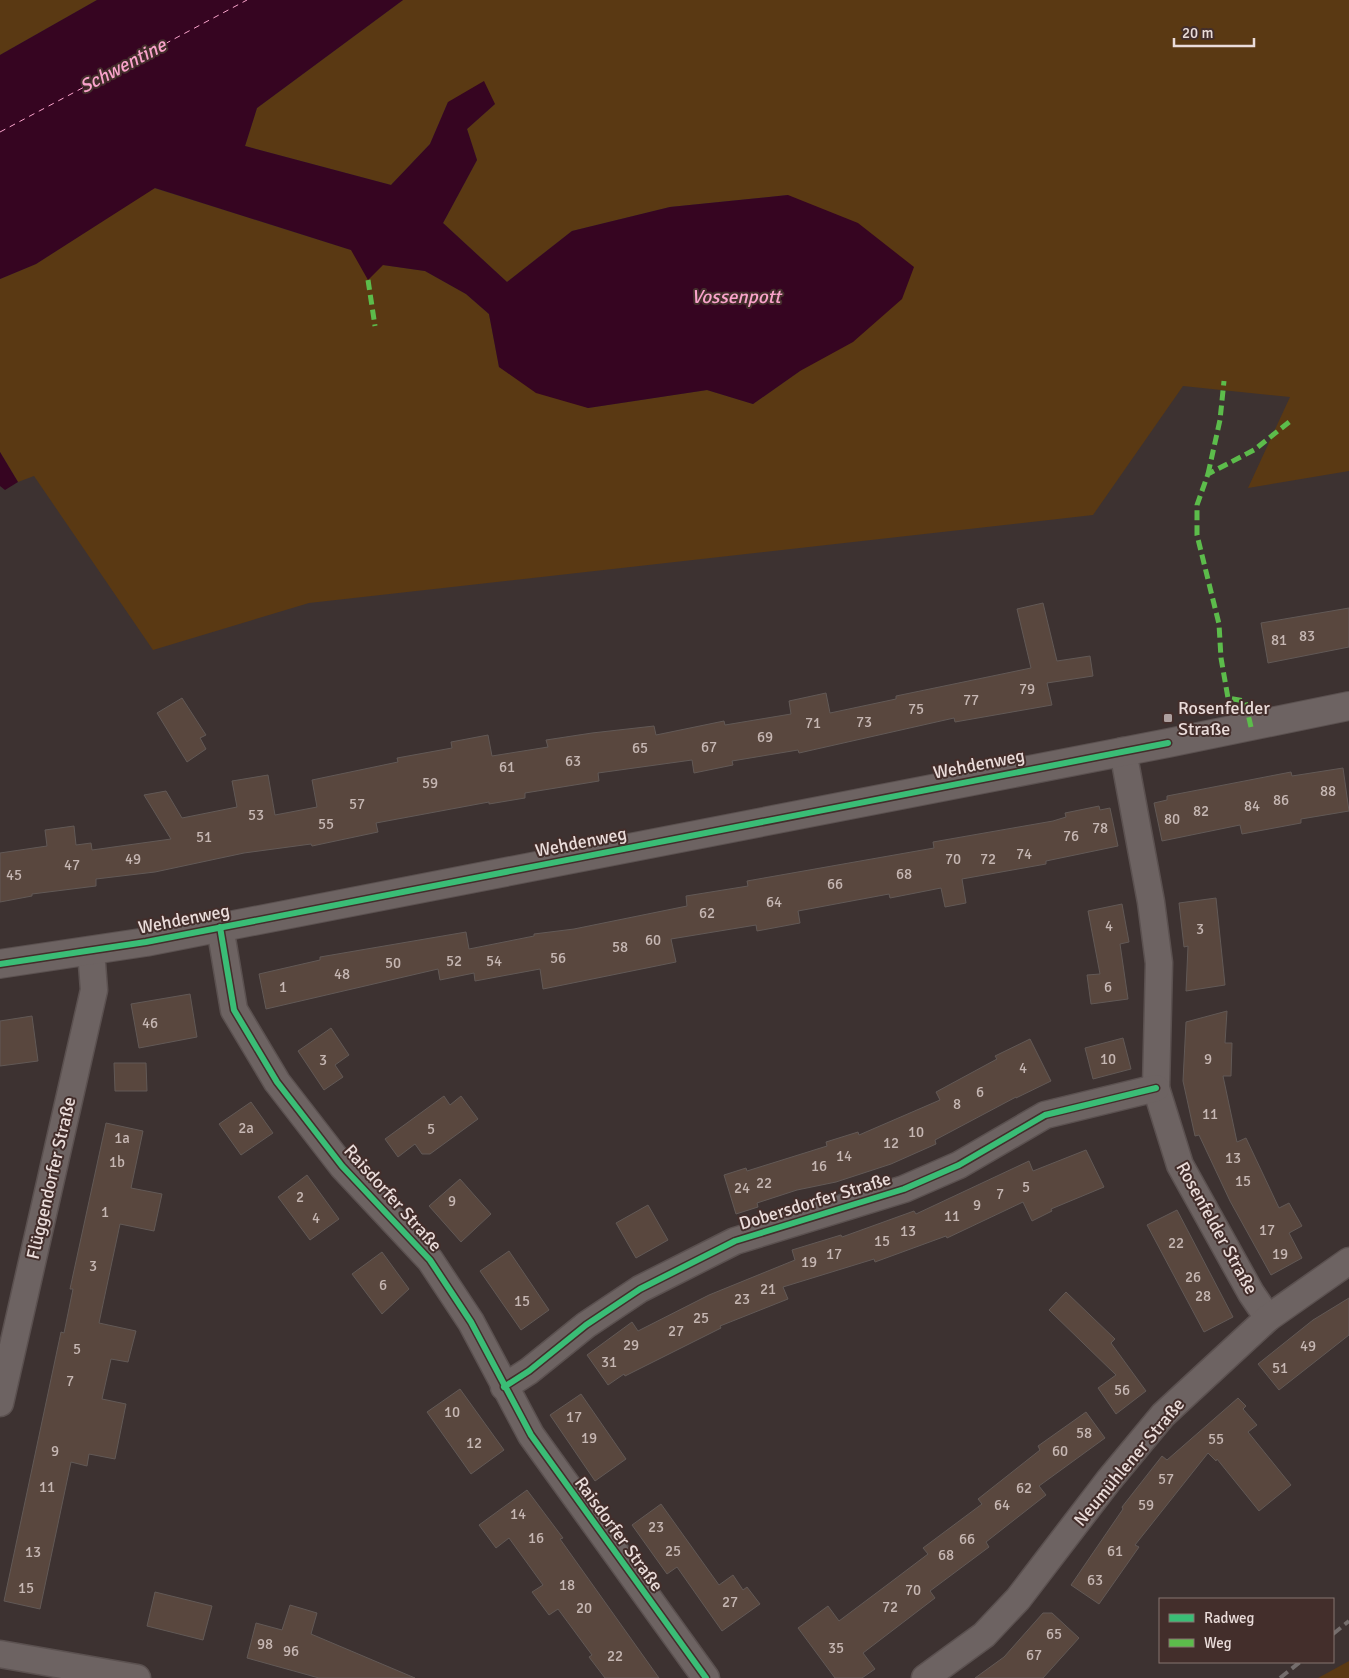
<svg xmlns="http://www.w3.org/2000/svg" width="1349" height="1678" viewBox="0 0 1349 1678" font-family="Signika,sans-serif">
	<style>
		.green { fill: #5a3913 }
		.water { fill: #360521 }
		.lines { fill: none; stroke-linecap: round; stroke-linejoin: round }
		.ferry { stroke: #f9a3cb; stroke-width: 1; stroke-dasharray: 6 5; stroke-linecap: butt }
		.building { fill: #59473e; stroke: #625956 }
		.minor-casing { stroke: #5b5150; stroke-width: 29 }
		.secondary-casing { stroke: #5b5150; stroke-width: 30 }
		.minor { stroke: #6d6362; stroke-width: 26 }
		.secondary { stroke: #6d6362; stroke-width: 28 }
		.rail { stroke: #746d6c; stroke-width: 4; stroke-dasharray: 10 5; stroke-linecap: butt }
		.quiet { stroke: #5cbc4b; stroke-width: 5; stroke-dasharray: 10 5; stroke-linecap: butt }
		.cycleway-casing { stroke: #432e2b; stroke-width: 9 }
		.cycleway { stroke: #3abd76; stroke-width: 6 }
		.poi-dot { fill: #ada09f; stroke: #432e2b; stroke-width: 2 }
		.labels { text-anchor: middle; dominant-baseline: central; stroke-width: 4; stroke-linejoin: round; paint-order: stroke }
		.number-label { font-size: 15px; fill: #c6b7b3 }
		.poi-label { font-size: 18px; fill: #eadcda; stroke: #432e2b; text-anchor: start }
		.street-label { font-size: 18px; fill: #eadcda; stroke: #432e2b }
		.water-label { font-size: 19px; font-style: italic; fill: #f9a3cb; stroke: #432e2b }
	</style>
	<rect width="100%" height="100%" fill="#3d3231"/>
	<g class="green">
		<polygon points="0,0 97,0 0,55"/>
		<polygon points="403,0 1349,0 1349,471 1248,488 1290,397 1183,386 1093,515 309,603 153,650 34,476 18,482 0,452 0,279 36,264 154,188 351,250 383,265 425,271 466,294 489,314 499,367 588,408 707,390 753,404 800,371 788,195 670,207 572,231 507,282 443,223 477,160 467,129 495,104 448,102 430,144 391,185 245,146 257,108"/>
		<polygon points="1349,1661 1349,1678 1318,1678"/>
	</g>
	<g class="water">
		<polygon points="97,0 403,0 257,108 245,146 391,185 430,144 448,102 484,81 495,104 467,129 477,160 443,223 507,282 572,231 670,207 788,195 858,223 914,267 902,299 853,342 800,371 753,404 707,390 588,408 536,393 499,367 489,314 466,294 425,271 383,265 368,280 351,250 155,188 36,264 0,279 0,55"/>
		<polygon points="0,452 18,482 5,490 0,486"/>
	</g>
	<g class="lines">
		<polyline class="ferry" points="0,132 247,0"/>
	</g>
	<g class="building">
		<polygon points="1043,603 1057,661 1090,656 1093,676 1047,683 1052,705 955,722 954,718 799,753 798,750 732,761 733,765 694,773 692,760 598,773 599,781 525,793 525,798 489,804 489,802 376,823 378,832 312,846 311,844 244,853 155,872 96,879 96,886 32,894 32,896 0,902 0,853 47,846 45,830 74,826 76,845 91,843 92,850 171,839 144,795 166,791 182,818 237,807 232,781 268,775 275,815 317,807 312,780 398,762 397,758 452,748 451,742 488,735 492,756 548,747 546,740 592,733 654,726 656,735 724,721 725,725 791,714 789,701 826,693 830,713 896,699 896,696 1031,668 1017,609"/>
		<polygon points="1349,608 1349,647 1268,663 1261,623"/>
		<polygon points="182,698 206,735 200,738 206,749 187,762 157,713"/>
		<polygon points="1343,768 1349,811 1301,819 1301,823 1242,834 1240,825 1162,841 1154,803 1167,800 1167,796 1291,772 1292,776"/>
		<polygon points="1099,806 1100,810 1110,808 1118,846 1046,861 1046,864 962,879 966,903 945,907 941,888 890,898 889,894 798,911 800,923 757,931 756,925 671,939 676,962 543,989 540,969 475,981 474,973 440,980 438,969 266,1009 259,974 320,960 320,957 466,932 469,949 534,936 534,934 574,929 687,906 686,896 748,886 747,881 934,848 933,842 1053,821 1066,817 1065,813"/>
		<polygon points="1216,898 1225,985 1186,991 1188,946 1184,947 1179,903"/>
		<polygon points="1122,904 1129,942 1120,944 1128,999 1091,1004 1087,975 1100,974 1088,911"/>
		<polygon points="190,994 197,1037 139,1048 131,1004"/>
		<polygon points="1227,1011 1225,1043 1232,1043 1231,1076 1223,1076 1237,1142 1246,1138 1279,1208 1289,1203 1302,1226 1289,1233 1302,1258 1271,1275 1230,1201 1199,1135 1195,1136 1183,1081 1186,1022"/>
		<polygon points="32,1016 38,1061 0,1066 0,1021"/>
		<polygon points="331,1028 349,1055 335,1065 343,1077 324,1090 298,1051"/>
		<polygon points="1123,1038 1131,1069 1093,1079 1085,1048"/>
		<polygon points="1030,1039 1051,1081 1016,1098 1016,1097 935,1140 936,1144 891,1164 836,1182 797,1190 757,1203 758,1207 736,1214 724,1175 746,1168 747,1171 827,1146 826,1142 858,1132 859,1135 940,1100 936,1092 997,1059 995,1056"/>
		<polygon points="114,1063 146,1063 147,1091 115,1091"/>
		<polygon points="444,1096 450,1105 461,1096 478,1119 430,1154 422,1154 415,1144 398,1157 385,1139"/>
		<polygon points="251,1102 273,1133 241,1155 219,1124"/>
		<polygon points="106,1123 143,1131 131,1188 162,1194 154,1231 120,1224 99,1323 136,1331 128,1362 111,1359 102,1399 126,1404 115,1459 89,1454 87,1466 71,1462 40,1609 4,1601 61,1332 64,1333 73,1289 70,1289"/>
		<polygon points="1086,1150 1104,1187 1051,1209 1052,1211 1032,1221 1023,1202 947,1238 946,1236 875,1262 874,1259 783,1287 788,1299 720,1326 721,1328 625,1376 624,1374 608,1385 587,1355 632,1322 638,1331 709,1295 795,1260 792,1250 841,1235 842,1237 914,1211 916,1214 1029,1161 1033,1171"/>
		<polygon points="307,1175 339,1219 310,1240 278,1197"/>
		<polygon points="460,1179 491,1214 461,1242 429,1206"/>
		<polygon points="648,1205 668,1240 636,1258 616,1223"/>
		<polygon points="1177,1210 1233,1317 1204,1332 1147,1225"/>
		<polygon points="509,1251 549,1310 521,1330 480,1271"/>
		<polygon points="382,1252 409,1289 382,1314 352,1274"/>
		<polygon points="1066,1292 1115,1339 1111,1343 1146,1391 1116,1414 1098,1388 1116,1375 1049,1310"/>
		<polygon points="1349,1298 1349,1335 1279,1390 1258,1364 1313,1320"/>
		<polygon points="460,1389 504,1450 471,1474 427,1412"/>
		<polygon points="581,1394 626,1459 595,1481 550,1415"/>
		<polygon points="1238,1398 1246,1406 1243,1409 1257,1425 1248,1432 1291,1485 1259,1511 1217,1459 1216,1461 1208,1453 1135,1545 1139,1547 1099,1604 1071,1585 1123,1509 1122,1507 1162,1456 1167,1460"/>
		<polygon points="1086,1412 1105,1438 1039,1486 1046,1495 986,1542 989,1547 930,1591 935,1598 863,1653 875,1669 862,1678 835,1678 798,1628 828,1606 839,1621 891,1582 928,1554 923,1548 982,1504 978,1499 1040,1450 1038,1446"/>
		<polygon points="527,1490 563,1538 560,1539 659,1678 605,1678 589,1657 592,1655 558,1609 549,1615 532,1592 543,1585 509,1538 496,1548 479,1525"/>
		<polygon points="661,1504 719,1585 733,1575 743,1590 747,1587 760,1604 722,1631 677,1567 667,1574 632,1525"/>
		<polygon points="155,1592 212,1606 203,1640 147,1626"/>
		<polygon points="290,1605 317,1613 311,1634 415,1678 319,1678 247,1658 256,1623 282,1630"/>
		<polygon points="1043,1613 1052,1613 1079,1638 1043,1678 975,1678 1004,1657"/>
	</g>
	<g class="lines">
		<defs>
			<g id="minor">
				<polyline points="1123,751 1151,902 1159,963 1156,1088 1180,1165 1251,1293 1268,1318"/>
				<polyline points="220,927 234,1010 277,1082 342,1166 430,1260 471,1322 531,1435 706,1678"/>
				<polyline points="504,1387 529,1371 586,1325 640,1289 735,1241 904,1189 959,1165 1045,1115 1156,1088"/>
				<polyline points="0,1403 94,990 91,951"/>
				<polyline points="0,1654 137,1678"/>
				<polyline points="925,1678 984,1635 1018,1599 1109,1480 1163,1415 1268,1318 1349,1261"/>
			</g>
			<polyline id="secondary" points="0,964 146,942 1168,743 1349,706"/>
		</defs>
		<use href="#minor" class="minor-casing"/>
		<use href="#secondary" class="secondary-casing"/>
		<use href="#minor" class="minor"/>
		<use href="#secondary" class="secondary"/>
		<g class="rail">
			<polyline points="1333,1634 1349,1621"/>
			<polyline points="1280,1678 1300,1662"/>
		</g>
		<g class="quiet">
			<polyline points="368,280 375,326"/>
			<polyline points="1208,474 1220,420 1224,381"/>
			<polyline points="1251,727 1245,701 1228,698 1221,658 1219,624 1197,535 1197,505 1208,474 1254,450 1293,419"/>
		</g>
		<defs>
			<g id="cycleway">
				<polyline points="220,927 234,1010 277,1082 342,1166 430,1260 471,1322 531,1435 706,1678"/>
				<polyline points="0,964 146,942 1168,743"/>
				<polyline points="504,1387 529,1371 586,1325 640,1289 735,1241 904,1189 959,1165 1045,1115 1156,1088"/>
			</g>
		</defs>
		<use href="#cycleway" class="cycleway-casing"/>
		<use href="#cycleway" class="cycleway"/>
	</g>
	<rect class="poi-dot" x="1163" y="713" width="10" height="10" rx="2.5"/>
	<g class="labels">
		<g class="number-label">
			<text x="1307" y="636">83</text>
			<text x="1279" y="640">81</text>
			<text x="1027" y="689">79</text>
			<text x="971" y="700">77</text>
			<text x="916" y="709">75</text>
			<text x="864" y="722">73</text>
			<text x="813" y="723">71</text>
			<text x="765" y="737">69</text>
			<text x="709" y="747">67</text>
			<text x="640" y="748">65</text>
			<text x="573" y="761">63</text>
			<text x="507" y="767">61</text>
			<text x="430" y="783">59</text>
			<text x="1328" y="791">88</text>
			<text x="1281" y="800">86</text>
			<text x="357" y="804">57</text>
			<text x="1252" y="806">84</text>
			<text x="1201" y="811">82</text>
			<text x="256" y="815">53</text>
			<text x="1172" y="819">80</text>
			<text x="326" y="824">55</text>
			<text x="1100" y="828">78</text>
			<text x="1071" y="836">76</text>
			<text x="204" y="837">51</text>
			<text x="1024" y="854">74</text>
			<text x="133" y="859">49</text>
			<text x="953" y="859">70</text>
			<text x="988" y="859">72</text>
			<text x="72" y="865">47</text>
			<text x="904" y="874">68</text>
			<text x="14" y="875">45</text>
			<text x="835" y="884">66</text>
			<text x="774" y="902">64</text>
			<text x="707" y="913">62</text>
			<text x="1109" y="926">4</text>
			<text x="1200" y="929">3</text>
			<text x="653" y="940">60</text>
			<text x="620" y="947">58</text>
			<text x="558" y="958">56</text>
			<text x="454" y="961">52</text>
			<text x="494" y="961">54</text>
			<text x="393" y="963">50</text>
			<text x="342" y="974">48</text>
			<text x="283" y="987">1</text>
			<text x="1108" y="987">6</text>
			<text x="150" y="1023">46</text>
			<text x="1108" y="1059">10</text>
			<text x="1208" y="1059">9</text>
			<text x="323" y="1060">3</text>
			<text x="1023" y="1068">4</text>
			<text x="980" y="1092">6</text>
			<text x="957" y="1104">8</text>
			<text x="1210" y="1114">11</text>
			<text x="246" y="1128">2a</text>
			<text x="431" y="1129">5</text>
			<text x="916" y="1132">10</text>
			<text x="122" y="1138">1a</text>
			<text x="891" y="1143">12</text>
			<text x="844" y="1156">14</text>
			<text x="1233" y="1158">13</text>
			<text x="117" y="1162">1b</text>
			<text x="819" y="1166">16</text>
			<text x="1243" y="1181">15</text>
			<text x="764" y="1183">22</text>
			<text x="1026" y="1187">5</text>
			<text x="742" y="1188">24</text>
			<text x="1000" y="1194">7</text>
			<text x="300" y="1197">2</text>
			<text x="452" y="1201">9</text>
			<text x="977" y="1205">9</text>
			<text x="105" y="1212">1</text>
			<text x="952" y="1216">11</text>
			<text x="316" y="1218">4</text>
			<text x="1267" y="1230">17</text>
			<text x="908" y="1231">13</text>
			<text x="882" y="1241">15</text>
			<text x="1176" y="1243">22</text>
			<text x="834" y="1254">17</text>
			<text x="1280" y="1254">19</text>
			<text x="809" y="1262">19</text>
			<text x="93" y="1266">3</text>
			<text x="1193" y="1277">26</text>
			<text x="383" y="1285">6</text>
			<text x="768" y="1289">21</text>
			<text x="1203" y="1296">28</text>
			<text x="742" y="1299">23</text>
			<text x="522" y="1301">15</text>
			<text x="701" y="1318">25</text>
			<text x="676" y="1331">27</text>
			<text x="631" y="1345">29</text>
			<text x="1308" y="1346">49</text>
			<text x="77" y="1349">5</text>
			<text x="609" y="1362">31</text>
			<text x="1280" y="1368">51</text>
			<text x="70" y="1381">7</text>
			<text x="1122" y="1390">56</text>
			<text x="452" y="1412">10</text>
			<text x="574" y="1417">17</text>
			<text x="1084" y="1433">58</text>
			<text x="589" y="1438">19</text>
			<text x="1216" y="1439">55</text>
			<text x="474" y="1443">12</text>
			<text x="55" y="1451">9</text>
			<text x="1060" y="1451">60</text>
			<text x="1166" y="1479">57</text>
			<text x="47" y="1487">11</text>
			<text x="1024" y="1488">62</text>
			<text x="1002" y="1505">64</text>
			<text x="1146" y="1505">59</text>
			<text x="518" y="1514">14</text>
			<text x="656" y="1527">23</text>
			<text x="536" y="1538">16</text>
			<text x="967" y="1539">66</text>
			<text x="673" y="1551">25</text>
			<text x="1115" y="1551">61</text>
			<text x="33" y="1552">13</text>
			<text x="946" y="1555">68</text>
			<text x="1095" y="1580">63</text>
			<text x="567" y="1585">18</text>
			<text x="26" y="1588">15</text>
			<text x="913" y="1590">70</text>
			<text x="730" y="1602">27</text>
			<text x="890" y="1607">72</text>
			<text x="584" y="1608">20</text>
			<text x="1054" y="1634">65</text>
			<text x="265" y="1644">98</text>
			<text x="836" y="1648">35</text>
			<text x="291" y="1651">96</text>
			<text x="1034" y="1655">67</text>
			<text x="615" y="1656">22</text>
		</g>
		<g class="poi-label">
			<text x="1178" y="708">Rosenfelder<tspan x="1178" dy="21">Straße</tspan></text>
		</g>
		<g class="street-label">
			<text transform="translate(979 764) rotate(-11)">Wehdenweg</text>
			<text transform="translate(581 842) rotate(-11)">Wehdenweg</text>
			<text transform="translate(184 919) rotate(-11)">Wehdenweg</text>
			<text transform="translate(51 1178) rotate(-77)">Flüggendorfer Straße</text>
			<text transform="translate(393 1198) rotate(48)">Raisdorfer Straße</text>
			<text transform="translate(815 1201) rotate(-17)">Dobersdorfer Straße</text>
			<text transform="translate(1217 1228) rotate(61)">Rosenfelder Straße</text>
			<text transform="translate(1129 1462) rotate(-50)">Neumühlener Straße</text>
			<text transform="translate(619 1534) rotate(54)">Raisdorfer Straße</text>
		</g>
		<g class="water-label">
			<text transform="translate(123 66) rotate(-28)">Schwentine</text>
			<text x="736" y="297">Vossenpott</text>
		</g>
	</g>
	<rect x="1159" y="1598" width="175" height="65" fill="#432e2b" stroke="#867471"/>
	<rect x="1169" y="1614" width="25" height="8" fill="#3abd76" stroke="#867471"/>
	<text x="1204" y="1623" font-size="15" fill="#eadcda">Radweg</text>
	<rect x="1169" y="1639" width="25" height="8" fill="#5cbc4b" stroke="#867471"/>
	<text x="1204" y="1648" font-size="15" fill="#eadcda">Weg</text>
	<path d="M1174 38v8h80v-8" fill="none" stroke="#eadcda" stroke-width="2.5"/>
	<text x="1182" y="38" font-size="15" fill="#eadcda" stroke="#432e2b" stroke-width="4" paint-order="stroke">20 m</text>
</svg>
